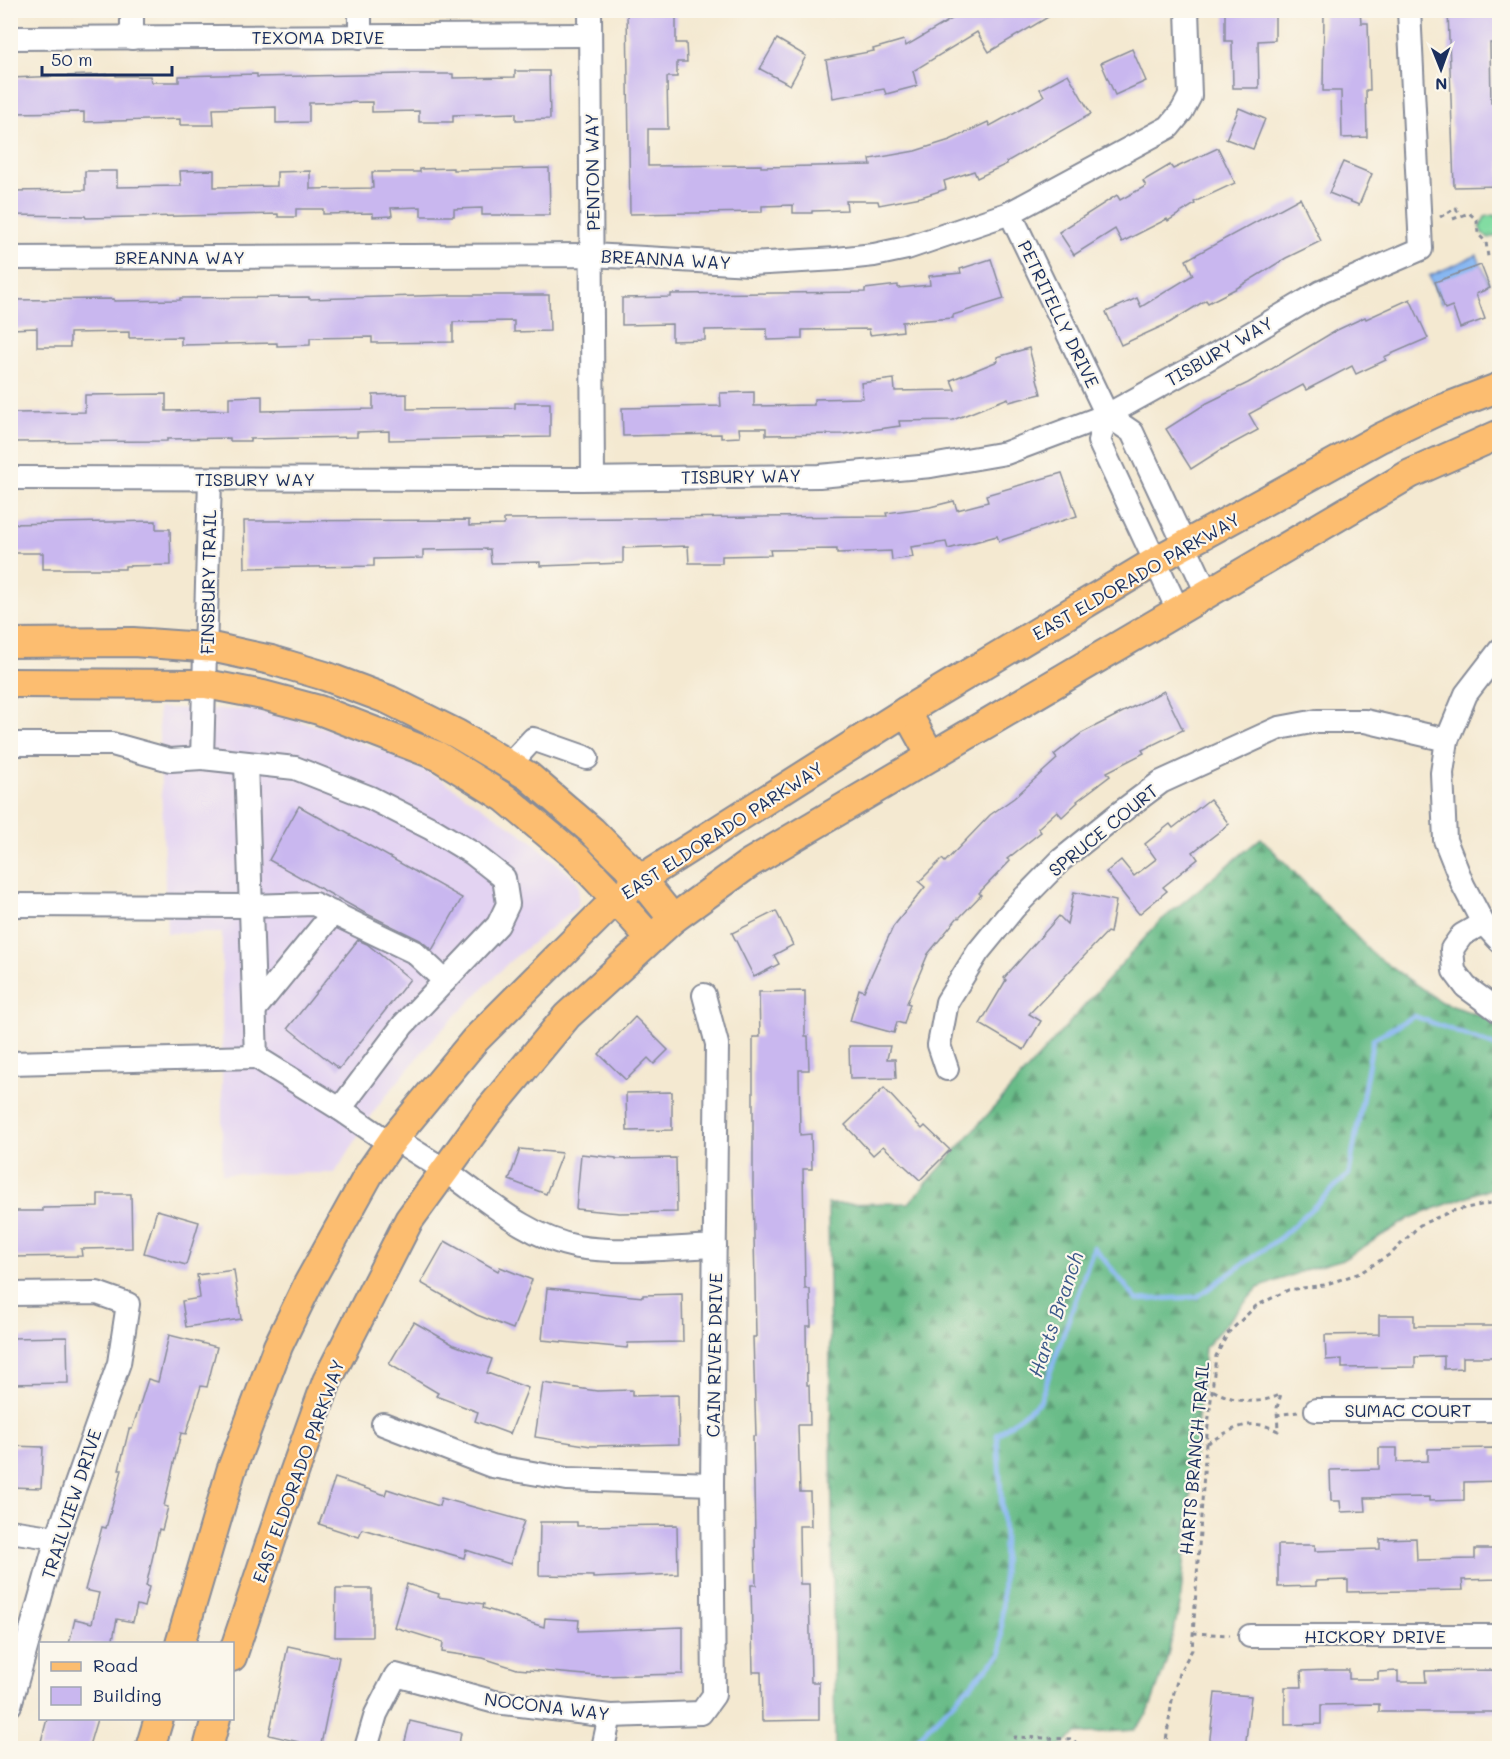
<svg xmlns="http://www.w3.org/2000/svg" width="1510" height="1759" viewBox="0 0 1510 1759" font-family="Mali,sans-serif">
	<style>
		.built { fill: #e3d3f2 }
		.forest { fill: url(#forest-firs); stroke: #427673; stroke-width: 1.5 }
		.park { fill: url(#park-crowns); stroke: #4e8680; stroke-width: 1.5 }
		.water { fill: #87b7f2; stroke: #5173a8; stroke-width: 1.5 }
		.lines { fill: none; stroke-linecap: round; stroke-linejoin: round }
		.stream { stroke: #87b7f2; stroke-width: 5 }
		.building { fill: #c9b7ef }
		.minor-casing { stroke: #888c98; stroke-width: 26 }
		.major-casing { stroke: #888c98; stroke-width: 32 }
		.path { stroke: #888c98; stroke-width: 3; stroke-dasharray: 4.5 4.5; stroke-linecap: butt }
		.minor { stroke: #fff; stroke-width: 22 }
		.major { stroke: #fcbd6f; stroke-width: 28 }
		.labels { text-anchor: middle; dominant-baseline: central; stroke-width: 4.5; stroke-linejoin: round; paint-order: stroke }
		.street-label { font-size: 18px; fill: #1b2f5e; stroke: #fbf7ec }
		.water-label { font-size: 20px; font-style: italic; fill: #3b588a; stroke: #fbf7ec }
	</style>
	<defs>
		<pattern id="forest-firs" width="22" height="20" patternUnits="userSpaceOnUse" patternTransform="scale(1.5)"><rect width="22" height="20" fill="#69bc88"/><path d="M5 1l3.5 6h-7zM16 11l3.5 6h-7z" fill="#569972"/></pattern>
		<pattern id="park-crowns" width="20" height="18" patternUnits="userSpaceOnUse" patternTransform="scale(1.5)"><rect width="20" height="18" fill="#82dca2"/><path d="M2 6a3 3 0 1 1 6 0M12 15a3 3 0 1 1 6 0" fill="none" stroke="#70bd8e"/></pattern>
	</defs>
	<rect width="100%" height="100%" fill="#fbf7ec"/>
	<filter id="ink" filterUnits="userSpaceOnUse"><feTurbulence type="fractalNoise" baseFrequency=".0167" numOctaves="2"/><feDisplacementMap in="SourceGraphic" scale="12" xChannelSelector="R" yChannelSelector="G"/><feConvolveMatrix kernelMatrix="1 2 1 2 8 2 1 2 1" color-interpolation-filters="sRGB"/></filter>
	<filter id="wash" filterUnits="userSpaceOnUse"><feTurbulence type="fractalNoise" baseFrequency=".008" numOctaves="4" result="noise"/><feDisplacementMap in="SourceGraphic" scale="24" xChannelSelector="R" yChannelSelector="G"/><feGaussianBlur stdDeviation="1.35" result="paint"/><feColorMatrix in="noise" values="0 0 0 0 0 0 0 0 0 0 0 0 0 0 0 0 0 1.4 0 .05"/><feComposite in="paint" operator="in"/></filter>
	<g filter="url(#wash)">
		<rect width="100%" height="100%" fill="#f4e9d1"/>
		<polygon class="built" points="158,708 255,710 325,728 387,752 442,780 494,815 532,841 577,881 579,888 578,906 509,962 432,1040 377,1107 335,1173 222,1174 222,933 167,933"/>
		<polygon class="forest" points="1261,838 1374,955 1441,1002 1499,1022 1499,1187 1479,1192 1410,1218 1344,1259 1308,1269 1258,1288 1205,1347 1180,1605 1166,1663 1148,1713 1134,1730 1076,1734 1057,1748 835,1748 828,1204 909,1203 1158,923"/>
		<polygon class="park" points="1493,215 1499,218 1499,236 1489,238 1482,234 1480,227 1485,217"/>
		<polygon class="water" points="1477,255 1489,283 1441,304 1429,276"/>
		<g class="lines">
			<polyline class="stream" points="905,1748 916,1740 1001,1654 1004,1537 997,1435 1040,1401 1094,1247 1137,1300 1197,1297 1281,1237 1349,1174 1373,1039 1414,1016 1500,1048"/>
		</g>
		<g id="blocks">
			<g class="building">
				<polygon points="627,10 676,10 676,43 686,43 687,62 677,62 677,77 667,77 668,129 648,129 648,166 761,165 761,167 871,165 870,159 915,151 950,140 988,122 990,126 1044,96 1040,89 1068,74 1091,114 1006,162 1007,164 977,178 974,171 944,181 946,189 921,197 879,205 878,201 846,201 847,210 812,211 812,213 793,213 793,205 762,206 762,212 630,214"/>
				<polygon points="967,10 1060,10 989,52 977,32 913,71 917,86 886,94 884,89 833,98 826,60 874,51 873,49 904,40 906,46"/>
				<polygon points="1225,10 1275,10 1275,40 1258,41 1259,88 1233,88 1232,41 1225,41"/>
				<polygon points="1324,10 1360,10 1361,23 1368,23 1370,90 1366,90 1367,137 1342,138 1341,91 1323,91"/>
				<polygon points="1448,10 1497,10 1498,43 1490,43 1491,103 1500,103 1500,186 1454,187"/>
				<polygon points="777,39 806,56 790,85 760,69"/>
				<polygon points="1132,49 1146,81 1115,95 1101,63"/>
				<polygon points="515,71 549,71 550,119 516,120 516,113 453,115 453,122 419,122 419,111 372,112 372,102 309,103 309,122 276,123 276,107 213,109 214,125 180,125 180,119 84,122 84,112 10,113 10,78 116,74 116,76 150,76 151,82 179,82 179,76 257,74 257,77 404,74 453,74 453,78 515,77"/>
				<polygon points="1239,108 1265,119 1253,149 1226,139"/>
				<polygon points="1218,148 1235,183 1194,202 1195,204 1168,221 1167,219 1122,242 1115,229 1074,255 1059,232 1117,195 1120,200 1146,186 1143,181 1170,165 1173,169"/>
				<polygon points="1343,162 1372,174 1359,205 1329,193"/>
				<polygon points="453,168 453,170 549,168 550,215 482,215 482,208 454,209 454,216 421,216 421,207 391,208 392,216 373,217 373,213 323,214 323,209 296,209 296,217 278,217 278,214 86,218 85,216 10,215 10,191 85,190 85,171 117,171 117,187 181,186 180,171 214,170 214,187 277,186 277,172 310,171 310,189 373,188 372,172 420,172 420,169"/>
				<polygon points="1300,198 1321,241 1286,258 1237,288 1208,303 1206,300 1169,323 1121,345 1106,312 1137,298 1141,307 1193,275 1186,260"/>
				<polygon points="991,259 1004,299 953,315 953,318 902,322 903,331 870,335 869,329 802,330 802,339 767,340 767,329 705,330 705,340 672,341 672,324 622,325 622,298 671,297 671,294 865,292 865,289 898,285 898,288 930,285 929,276 961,273 960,269"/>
				<polygon points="1481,265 1490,288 1476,294 1485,319 1460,328 1452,306 1445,309 1435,282"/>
				<polygon points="453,295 549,295 550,331 514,332 514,321 453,322 453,342 372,343 372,337 310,338 310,345 277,346 277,343 181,345 181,337 129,338 129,332 70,333 70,347 37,347 37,328 10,329 10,300 114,299 114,301 180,300 180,298 309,297 309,299"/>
				<polygon points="1410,299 1428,338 1384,357 1386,360 1356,374 1352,366 1306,390 1303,385 1249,414 1258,430 1219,451 1191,469 1166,429 1207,403 1248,383 1335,331 1365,317 1366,319"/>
				<polygon points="1029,348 1041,394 1009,402 1008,398 953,420 899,421 900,426 843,434 766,435 766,428 739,428 740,437 721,438 721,434 623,436 622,408 721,406 720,393 754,392 754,406 814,405 814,399 863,398 861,383 894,379 895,391 955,390 951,380 998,361 997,357"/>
				<polygon points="166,394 166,411 229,410 229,397 262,396 262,411 373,409 373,395 407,394 407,409 515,408 515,403 550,403 550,437 389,440 389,431 357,432 357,437 250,439 250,441 230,441 230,438 167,439 167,441 10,442 10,413 85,412 85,395"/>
				<polygon points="1062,473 1077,516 999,541 997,536 948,549 946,542 911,547 913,557 892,560 891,551 837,553 837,549 770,550 771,555 722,556 722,563 689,563 688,546 623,548 623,563 540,566 540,562 491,563 490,549 423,550 423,558 374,559 374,566 245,568 244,521 469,520 469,526 504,525 504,519 887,516 886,513 930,507 954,501 957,510 988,502 986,495"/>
				<polygon points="156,521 156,529 170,529 171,565 125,566 125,569 43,569 43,553 10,553 10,524"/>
				<polygon points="1164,691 1183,730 1142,750 1144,753 1107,772 1110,776 1077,801 1078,802 1062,817 1057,811 1038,828 1041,832 1007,859 1010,861 979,893 981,895 959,918 958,917 928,954 907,1003 910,1004 904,1024 897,1022 894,1033 850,1021 859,989 864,991 893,927 925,887 919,882 942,859 945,862 990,815 1014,798 1057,759 1054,755 1082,733"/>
				<polygon points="1210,799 1229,824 1193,852 1198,859 1163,887 1167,891 1139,914 1106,872 1121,860 1134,876 1156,859 1145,844 1170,824 1173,828"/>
				<polygon points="299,806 462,898 432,950 420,940 363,912 269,860"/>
				<polygon points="1074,892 1116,901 1110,933 1107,932 1029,1014 1041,1021 1024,1050 980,1024 1006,980 1004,978 1059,916 1067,924"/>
				<polygon points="776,911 793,945 774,955 779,964 754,977 732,933"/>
				<polygon points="358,940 367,944 410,979 339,1069 288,1028"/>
				<polygon points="805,991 805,1036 808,1036 809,1070 799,1070 800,1135 811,1134 812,1169 803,1169 805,1289 810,1289 811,1326 806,1326 807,1385 809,1385 810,1425 798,1425 800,1492 810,1492 811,1526 799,1526 800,1584 809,1584 811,1682 819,1682 819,1720 762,1721 761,1672 753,1672 751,1585 756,1585 753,1436 756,1436 753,1337 756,1337 753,1186 753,1037 760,1037 759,992"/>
				<polygon points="635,1017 668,1050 654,1064 648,1058 626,1080 599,1054"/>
				<polygon points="849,1046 890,1046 887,1059 895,1059 896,1078 850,1079"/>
				<polygon points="884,1088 922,1129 925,1126 950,1150 920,1180 883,1146 873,1155 845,1125"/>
				<polygon points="672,1092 672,1130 627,1131 626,1093"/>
				<polygon points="520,1149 562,1153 546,1194 509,1180"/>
				<polygon points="581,1154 616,1158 616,1159 676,1158 677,1212 620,1213 576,1209"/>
				<polygon points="98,1194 131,1194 132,1248 81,1249 82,1256 10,1257 10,1211 43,1211 43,1208 98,1207"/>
				<polygon points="157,1210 199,1222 186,1265 144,1253"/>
				<polygon points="445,1241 498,1271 500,1267 532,1280 513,1329 477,1315 421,1283"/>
				<polygon points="234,1270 241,1319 186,1327 182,1301 200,1298 197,1275"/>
				<polygon points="547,1288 643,1297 643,1295 682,1294 683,1342 628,1343 627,1348 542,1340"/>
				<polygon points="1379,1315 1414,1315 1414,1326 1500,1326 1500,1357 1463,1357 1463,1368 1444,1369 1444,1356 1415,1357 1415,1367 1342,1368 1342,1359 1326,1360 1325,1335 1379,1334"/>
				<polygon points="414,1322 454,1345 492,1359 487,1373 528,1388 510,1434 475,1421 478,1412 436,1396 438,1393 389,1364"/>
				<polygon points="169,1335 217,1347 207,1387 201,1386 186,1434 181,1433 164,1506 168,1507 162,1530 159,1529 146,1586 149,1587 144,1607 137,1605 133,1622 117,1619 112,1644 69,1644 75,1619 92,1623 99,1593 85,1590 102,1527 106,1528 122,1470 119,1470 129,1429 132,1429 148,1379 158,1382"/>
				<polygon points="67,1337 68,1383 10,1384 10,1338"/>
				<polygon points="543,1383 597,1391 632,1390 632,1396 678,1395 679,1444 591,1446 535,1437"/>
				<polygon points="10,1446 43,1447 41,1488 10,1487"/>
				<polygon points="1379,1448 1397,1448 1397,1462 1428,1461 1428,1449 1494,1448 1494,1456 1500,1456 1500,1481 1464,1482 1464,1500 1429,1501 1429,1497 1365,1498 1366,1511 1341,1512 1340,1501 1331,1501 1330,1470 1379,1469"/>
				<polygon points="335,1478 385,1495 387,1489 439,1506 441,1498 524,1521 510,1564 466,1550 464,1558 362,1529 359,1537 319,1524"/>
				<polygon points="540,1522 577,1522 577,1526 677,1525 678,1574 593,1578 593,1576 539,1575"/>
				<polygon points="1416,1538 1417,1560 1475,1559 1475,1549 1500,1549 1500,1579 1462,1580 1463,1590 1348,1592 1348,1580 1316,1581 1316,1586 1278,1587 1278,1545 1315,1545 1315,1551 1380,1549 1380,1539"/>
				<polygon points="407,1584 439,1594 438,1597 484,1604 483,1608 544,1627 545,1618 579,1620 578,1631 683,1627 683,1674 597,1676 517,1669 483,1658 442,1652 443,1642 394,1627"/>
				<polygon points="336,1589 372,1589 372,1637 335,1637"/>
				<polygon points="288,1646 339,1657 320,1749 298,1749 299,1742 269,1735"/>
				<polygon points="1329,1670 1349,1670 1349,1679 1378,1679 1378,1672 1398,1671 1398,1682 1426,1682 1425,1671 1495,1670 1495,1682 1500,1682 1500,1712 1379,1712 1379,1704 1321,1705 1321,1724 1285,1725 1285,1687 1302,1687 1301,1671"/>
				<polygon points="1215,1693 1251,1696 1245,1749 1209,1747"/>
				<polygon points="47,1719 97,1719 88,1749 39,1749"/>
				<polygon points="410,1721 461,1733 458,1749 403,1749"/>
			</g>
		</g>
	</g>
	<g filter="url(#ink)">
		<use href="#blocks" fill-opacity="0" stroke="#888c98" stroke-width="1.5"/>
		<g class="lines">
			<defs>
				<g id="minor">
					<polyline points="132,10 132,38"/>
					<polyline points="360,10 360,37"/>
					<polyline points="590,10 593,478"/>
					<polyline points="10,38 590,35"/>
					<polyline points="1010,213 1107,415 1132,432 1207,593"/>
					<polyline points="10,258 592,255 750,264 837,259 874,255 907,248 1010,213 1169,127 1182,111 1190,96 1187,10"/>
					<polyline points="1107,415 1099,441 1178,610"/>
					<polyline points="10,478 581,479 819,476 931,466 1006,453 1107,415 1199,364 1321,292 1421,249 1409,10"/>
					<polyline points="210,479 202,758 295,768 371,798 432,829 472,853 504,878 508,904 498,925 403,1025 340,1109 391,1144"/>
					<polyline points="1500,650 1466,694 1447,740 1442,773 1445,840 1463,885 1483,923 1500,941"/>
					<polyline points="10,744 112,744 170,760 202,758"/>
					<polyline points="246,763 256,1057 340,1109"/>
					<polyline points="509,765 533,739 587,758"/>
					<polyline points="10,905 251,906 314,904 414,952 445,981"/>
					<polyline points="1483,923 1462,935 1452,949 1454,971 1466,987 1500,1012"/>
					<polyline points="255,1009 333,913"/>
					<polyline points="10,1063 256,1057"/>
					<polyline points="947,1069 939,1045 947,1002 978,952 1014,908 1061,860 1117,815 1161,782 1279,728 1317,721 1365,721 1447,740"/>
					<path d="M394,1138C415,1152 436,1164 456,1178C494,1206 531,1238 578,1247C620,1254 673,1248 715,1246"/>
					<polyline points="10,1294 97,1293 128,1304 119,1363 57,1538 10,1705"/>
					<polyline points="1316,1410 1500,1410"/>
					<polyline points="383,1424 492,1466 567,1479 712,1484"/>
					<polyline points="10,1531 57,1538"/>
					<polyline points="1250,1636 1500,1636"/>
					<polyline points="366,1748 376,1714 396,1675 495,1702 610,1716 701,1713 714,1695 712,1484 717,1044 704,995"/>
					<polyline points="603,1748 610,1716"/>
				</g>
				<g id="major">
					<polyline points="10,643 133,642 216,648 271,660 325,676 389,700 457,734 528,776 592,831 617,856 641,879 673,919"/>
					<polyline points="10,683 206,684 263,695 319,710 438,756 505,798 577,858 616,899 651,939"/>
					<polyline points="906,711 931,756"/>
					<polyline points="180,1644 231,1471 278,1346 308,1284 369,1174 394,1138 475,1040 616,899 641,879 906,711 1168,554 1380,438 1437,411 1500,387"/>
					<polyline points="232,1657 289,1487 327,1381 409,1220 486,1114 567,1016 673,919 750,863 1410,474 1500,434"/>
					<polyline points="150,1748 159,1718"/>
					<polyline points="208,1748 216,1718"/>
				</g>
			</defs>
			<use href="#minor" class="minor-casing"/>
			<use href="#major" class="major-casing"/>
			<g class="path">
				<polyline points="1440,217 1456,208 1459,216"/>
				<polyline points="1453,219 1469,213 1477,220 1478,234 1486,242 1488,257"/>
				<polyline points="1276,1415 1298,1412"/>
				<path d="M1207,1443C1232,1430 1250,1416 1278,1431L1277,1408L1281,1394C1258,1406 1235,1402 1212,1390"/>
				<polyline points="1193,1633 1230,1635"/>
				<polyline points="1012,1748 1015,1737 1072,1739 1080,1748"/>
				<polyline points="1165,1748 1172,1700 1179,1673 1192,1650 1206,1443 1216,1356 1228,1333 1256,1306 1288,1290 1324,1285 1360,1273 1392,1253 1420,1225 1452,1211 1500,1201"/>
			</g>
			<use href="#minor" class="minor"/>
			<use href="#major" class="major"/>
		</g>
	</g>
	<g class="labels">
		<g class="street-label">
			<text x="318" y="37">TEXOMA DRIVE</text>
			<text transform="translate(592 172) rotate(-91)">PENTON WAY</text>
			<text x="180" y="257">BREANNA WAY</text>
			<text transform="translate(666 259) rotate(3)">BREANNA WAY</text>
			<text transform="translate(1059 314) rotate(64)">PETRITELLY DRIVE</text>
			<text transform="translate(1219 351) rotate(-30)">TISBURY WAY</text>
			<text transform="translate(741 476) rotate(-1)">TISBURY WAY</text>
			<text x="255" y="479">TISBURY WAY</text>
			<text transform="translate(1136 576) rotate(-30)">EAST ELDORADO PARKWAY</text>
			<text transform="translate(208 582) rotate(-89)">FINSBURY TRAIL</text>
			<text transform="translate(722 830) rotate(-33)">EAST ELDORADO PARKWAY</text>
			<text transform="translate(1103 830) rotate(-39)">SPRUCE COURT</text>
			<text transform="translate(714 1355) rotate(-89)">CAIN RIVER DRIVE</text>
			<text x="1408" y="1410">SUMAC COURT</text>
			<text transform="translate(1194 1458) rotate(-85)">HARTS BRANCH TRAIL</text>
			<text transform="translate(298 1471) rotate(-70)">EAST ELDORADO PARKWAY</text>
			<text transform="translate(71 1504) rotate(-72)">TRAILVIEW DRIVE</text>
			<text x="1375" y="1636">HICKORY DRIVE</text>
			<text transform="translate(547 1706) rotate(7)">NOCONA WAY</text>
		</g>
		<g class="water-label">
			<text transform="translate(1055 1314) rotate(-71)">Harts Branch</text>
		</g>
	</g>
	<rect width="1510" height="1759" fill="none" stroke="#fbf7ec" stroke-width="36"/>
	<rect x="39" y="1642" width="195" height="78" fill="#fbf7ec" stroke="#a1a7b3" stroke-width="1.5"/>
	<rect x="51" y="1662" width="30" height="9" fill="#fcbd6f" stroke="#a1a7b3" stroke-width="1.5"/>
	<text x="93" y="1672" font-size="18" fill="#1b2f5e">Road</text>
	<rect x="51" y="1687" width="30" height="18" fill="#c9b7ef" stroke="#a1a7b3" stroke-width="1.5"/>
	<text x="93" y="1702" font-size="18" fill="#1b2f5e">Building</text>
	<g transform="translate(1441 69) rotate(179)" stroke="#fbf7ec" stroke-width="4.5" paint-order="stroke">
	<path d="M0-4.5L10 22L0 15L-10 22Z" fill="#1b2f5e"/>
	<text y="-9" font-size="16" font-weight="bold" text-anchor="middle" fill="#1b2f5e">N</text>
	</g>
	<path d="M42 66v9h130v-9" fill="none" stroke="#1b2f5e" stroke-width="3"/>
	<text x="51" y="66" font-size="18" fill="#1b2f5e" stroke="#fbf7ec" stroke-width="4.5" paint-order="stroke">50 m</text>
</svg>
